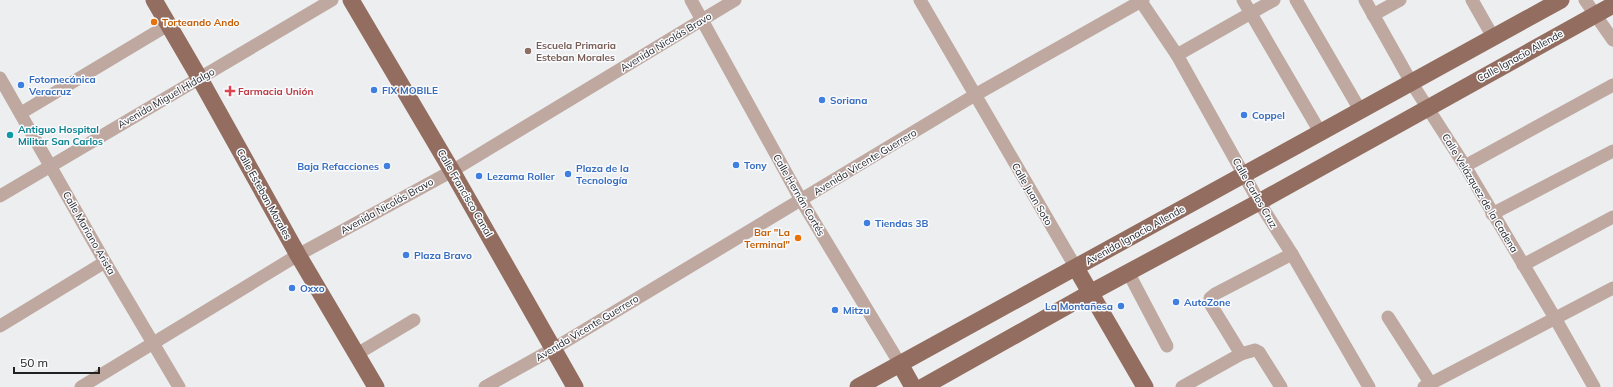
<svg xmlns="http://www.w3.org/2000/svg" width="1613" height="387" viewBox="0 0 1613 387" font-family="Mulish,sans-serif">
	<style>
		.lines { fill: none; stroke-linecap: round; stroke-linejoin: round }
		.minor { stroke: #bea8a0; stroke-width: 13 }
		.major { stroke: #936d5f; stroke-width: 17 }
		.food-dot { fill: #e8710a; stroke: #fafbfe; stroke-width: 1.5 }
		.education-dot { fill: #8d6e63; stroke: #fafbfe; stroke-width: 1.5 }
		.shop-dot { fill: #3f7fe0; stroke: #fafbfe; stroke-width: 1.5 }
		.health-dot { fill: #e0444e; stroke: #fafbfe; stroke-width: 1.5 }
		.culture-dot { fill: #0f9aa8; stroke: #fafbfe; stroke-width: 1.5 }
		.labels { text-anchor: middle; dominant-baseline: central; stroke-width: 3; stroke-linejoin: round; paint-order: stroke }
		.food-label { font-size: 10px; font-weight: bold; fill: #c56008; stroke: #fafbfe; text-anchor: start }
		.street-label { font-size: 10px; fill: #202122; stroke: #fafbfe }
		.education-label { font-size: 10px; font-weight: bold; fill: #785e54; stroke: #fafbfe; text-anchor: start }
		.shop-label { font-size: 10px; font-weight: bold; fill: #366cbe; stroke: #fafbfe; text-anchor: start }
		.health-label { font-size: 10px; font-weight: bold; fill: #be3a42; stroke: #fafbfe; text-anchor: start }
		.culture-label { font-size: 10px; font-weight: bold; fill: #0d838f; stroke: #fafbfe; text-anchor: start }
	</style>
	<rect width="100%" height="100%" fill="#eceef0"/>
	<g class="lines">
		<g class="minor">
			<polyline points="691,0 801,200 900,364"/>
			<polyline points="920,0 1076,268"/>
			<polyline points="1140,0 1177,55 1259,202 1292,254 1369,387"/>
			<polyline points="1243,0 1320,132"/>
			<polyline points="1296,0 1360,110"/>
			<polyline points="1365,0 1411,82 1465,166 1555,318 1594,387"/>
			<polyline points="1472,0 1493,37"/>
			<polyline points="1585,0 1613,40"/>
			<polyline points="1373,15 1400,0"/>
			<polyline points="1177,55 1274,0"/>
			<polyline points="0,78 105,262 179,387"/>
			<polyline points="21,113 168,25"/>
			<polyline points="1465,166 1613,85"/>
			<polyline points="0,196 332,0"/>
			<polyline points="1492,214 1613,151"/>
			<polyline points="1523,265 1613,217"/>
			<polyline points="1128,272 1167,346"/>
			<polyline points="1388,317 1431,384"/>
			<polyline points="0,326 105,262"/>
			<polyline points="357,354 414,320"/>
			<polyline points="1241,354 1211,305 1210,298 1215,294 1292,254"/>
			<polyline points="81,387 298,255 452,171 735,0"/>
			<polyline points="485,387 553,349 975,95 1143,0"/>
			<polyline points="1182,387 1241,354 1255,350 1259,352 1281,387"/>
			<polyline points="1424,387 1613,288"/>
		</g>
		<g class="major">
			<polyline points="154,0 200,79 298,255 376,387"/>
			<polyline points="351,0 452,171 575,387"/>
			<polyline points="1076,268 1145,387"/>
			<polyline points="900,364 913,387"/>
			<polyline points="858,387 1561,0"/>
			<polyline points="923,387 1090,293 1259,202 1613,5"/>
		</g>
	</g>
	<g class="food-dot">
		<circle cx="154" cy="22" r="4"/>
		<circle cx="798" cy="238" r="4"/>
	</g>
	<circle class="education-dot" cx="528" cy="51" r="4"/>
	<g class="shop-dot">
		<circle cx="21" cy="85" r="4"/>
		<circle cx="374" cy="90" r="4"/>
		<circle cx="822" cy="100" r="4"/>
		<circle cx="1244" cy="115" r="4"/>
		<circle cx="736" cy="165" r="4"/>
		<circle cx="387" cy="166" r="4"/>
		<circle cx="568" cy="174" r="4"/>
		<circle cx="479" cy="176" r="4"/>
		<circle cx="867" cy="223" r="4"/>
		<circle cx="406" cy="255" r="4"/>
		<circle cx="292" cy="288" r="4"/>
		<circle cx="1176" cy="302" r="4"/>
		<circle cx="1121" cy="306" r="4"/>
		<circle cx="835" cy="310" r="4"/>
	</g>
	<path class="health-dot" d="M228 85h4v4h4v4h-4v4h-4v-4h-4v-4h4z"/>
	<circle class="culture-dot" cx="10" cy="135" r="4"/>
	<g class="labels">
		<g class="food-label">
			<text x="162" y="22">Torteando Ando</text>
			<text x="790" y="232" text-anchor="end">Bar "La<tspan x="790" dy="12">Terminal"</tspan></text>
		</g>
		<g class="street-label">
			<text transform="translate(666 42) rotate(-31)">Avenida Nicolás Bravo</text>
			<text transform="translate(1520 56) rotate(-29)">Calle Ignacio Allende</text>
			<text transform="translate(166 98) rotate(-30)">Avenida Miguel Hidalgo</text>
			<text transform="translate(865 162) rotate(-31)">Avenida Vicente Guerrero</text>
			<text transform="translate(465 193) rotate(60)">Calle Francisco Canal</text>
			<text transform="translate(1255 193) rotate(60)">Calle Carlos Cruz</text>
			<text transform="translate(1480 193) rotate(59)">Calle Velázquez de la Cadena</text>
			<text transform="translate(264 194) rotate(61)">Calle Esteban Morales</text>
			<text transform="translate(1032 194) rotate(60)">Calle Juan Soto</text>
			<text transform="translate(799 195) rotate(60)">Calle Hernán Cortés</text>
			<text transform="translate(387 206) rotate(-29)">Avenida Nicolás Bravo</text>
			<text transform="translate(89 233) rotate(60)">Calle Mariano Arista</text>
			<text transform="translate(1135 235) rotate(-29)">Avenida Ignacio Allende</text>
			<text transform="translate(587 328) rotate(-31)">Avenida Vicente Guerrero</text>
		</g>
		<g class="education-label">
			<text x="536" y="45">Escuela Primaria<tspan x="536" dy="12">Esteban Morales</tspan></text>
		</g>
		<g class="shop-label">
			<text x="29" y="79">Fotomecánica<tspan x="29" dy="12">Veracruz</tspan></text>
			<text x="382" y="90">FIX MOBILE</text>
			<text x="830" y="100">Soriana</text>
			<text x="1252" y="115">Coppel</text>
			<text x="744" y="165">Tony</text>
			<text x="379" y="166" text-anchor="end">Baja Refacciones</text>
			<text x="576" y="168">Plaza de la<tspan x="576" dy="12">Tecnología</tspan></text>
			<text x="487" y="176">Lezama Roller</text>
			<text x="875" y="223">Tiendas 3B</text>
			<text x="414" y="255">Plaza Bravo</text>
			<text x="300" y="288">Oxxo</text>
			<text x="1184" y="302">AutoZone</text>
			<text x="1113" y="306" text-anchor="end">La Montañesa</text>
			<text x="843" y="310">Mitzu</text>
		</g>
		<g class="health-label">
			<text x="238" y="91">Farmacia Unión</text>
		</g>
		<g class="culture-label">
			<text x="18" y="129">Antiguo Hospital<tspan x="18" dy="12">Militar San Carlos</tspan></text>
		</g>
	</g>
	<path d="M14 367v6h85v-6" fill="none" stroke="#202122" stroke-width="2"/>
	<text x="20" y="367" font-size="12" fill="#202122" stroke="#fafbfe" stroke-width="3" paint-order="stroke">50 m</text>
</svg>
